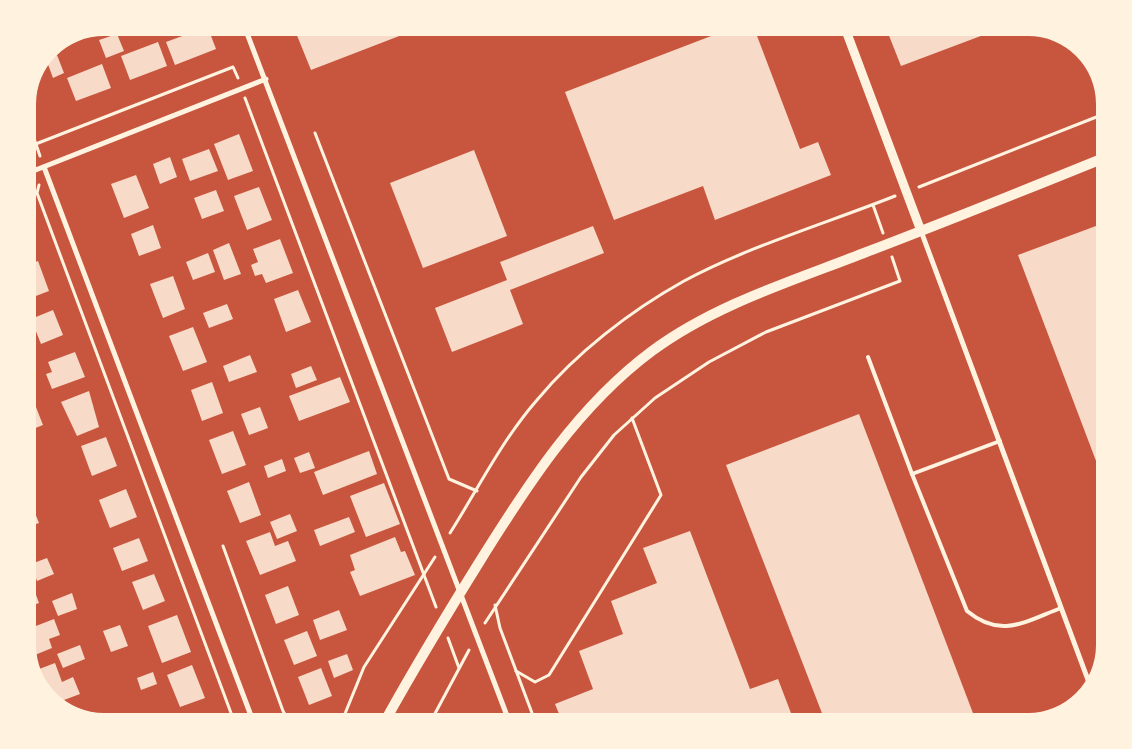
<svg xmlns="http://www.w3.org/2000/svg" width="1132" height="749" viewBox="0 0 1132 749" font-family="'PT Sans',sans-serif">
	<style>
		.building { fill: #f7dbc8 }
		.lines { fill: none; stroke-linecap: round; stroke-linejoin: round }
		.path { stroke: #fff3e0; stroke-width: 3 }
		.service { stroke: #fff3e0; stroke-width: 4 }
		.minor { stroke: #fff3e0; stroke-width: 5 }
		.tertiary { stroke: #fff3e0; stroke-width: 9 }
		.secondary { stroke: #fff3e0; stroke-width: 10 }
	</style>
	<rect width="100%" height="100%" fill="#c8553d"/>
	<g class="building">
		<polygon points="204,28 208,28 216,49 175,65 166,42"/>
		<polygon points="294,28 420,28 311,70"/>
		<polygon points="732,28 754,28 800,149 818,142 831,175 715,220 703,186 614,220 565,92"/>
		<polygon points="886,28 1002,28 901,66"/>
		<polygon points="117,34 124,51 106,58 99,40"/>
		<polygon points="158,42 167,66 130,80 121,56"/>
		<polygon points="57,55 64,73 53,78 46,59"/>
		<polygon points="102,64 111,88 76,101 67,78"/>
		<polygon points="239,134 253,171 228,180 214,144"/>
		<polygon points="209,149 218,171 190,181 182,159"/>
		<polygon points="474,150 507,236 423,268 390,183"/>
		<polygon points="170,157 177,177 160,184 153,164"/>
		<polygon points="136,175 149,208 124,218 111,184"/>
		<polygon points="259,187 272,220 247,230 234,196"/>
		<polygon points="216,190 224,211 202,219 194,198"/>
		<polygon points="1104,223 1104,482 1018,255"/>
		<polygon points="153,225 161,248 139,256 131,234"/>
		<polygon points="593,226 604,253 510,290 523,324 452,352 435,308 507,280 500,262"/>
		<polygon points="280,239 293,273 266,283 262,274 255,276 251,265 258,262 253,249"/>
		<polygon points="229,243 241,274 224,280 213,250"/>
		<polygon points="208,253 215,272 193,280 186,262"/>
		<polygon points="38,261 49,291 28,299 28,265"/>
		<polygon points="173,276 185,309 163,318 150,284"/>
		<polygon points="298,290 311,322 286,332 274,299"/>
		<polygon points="227,304 233,319 209,328 203,313"/>
		<polygon points="53,310 63,335 41,344 31,319"/>
		<polygon points="193,327 207,362 183,371 169,336"/>
		<polygon points="75,352 85,377 52,389 46,374 52,372 48,362"/>
		<polygon points="250,355 257,372 229,382 223,366"/>
		<polygon points="311,366 317,380 296,388 291,374"/>
		<polygon points="340,377 350,402 299,421 289,396"/>
		<polygon points="212,382 223,413 202,421 191,390"/>
		<polygon points="89,391 99,427 77,436 61,402"/>
		<polygon points="34,402 43,425 28,431 28,405"/>
		<polygon points="260,407 268,428 249,435 241,414"/>
		<polygon points="859,414 976,721 825,721 726,465"/>
		<polygon points="233,431 246,465 222,474 209,440"/>
		<polygon points="106,437 117,466 92,476 81,446"/>
		<polygon points="369,451 377,474 323,495 314,472"/>
		<polygon points="309,452 315,468 300,473 294,458"/>
		<polygon points="282,459 286,471 268,478 264,466"/>
		<polygon points="249,482 261,515 240,523 227,491"/>
		<polygon points="384,483 400,524 366,537 350,496"/>
		<polygon points="126,489 137,517 110,528 99,500"/>
		<polygon points="33,508 39,523 28,527 28,511"/>
		<polygon points="290,514 297,531 277,539 270,522"/>
		<polygon points="349,517 355,532 320,546 314,530"/>
		<polygon points="690,531 750,689 778,679 794,721 562,721 555,704 593,689 579,651 623,634 611,601 657,583 643,548"/>
		<polygon points="270,532 275,546 288,541 296,561 260,575 246,541"/>
		<polygon points="395,537 401,552 405,551 415,575 360,596 350,572 355,570 350,555"/>
		<polygon points="139,538 148,561 122,571 113,548"/>
		<polygon points="47,558 54,574 37,581 31,564"/>
		<polygon points="28,573 39,603 28,607"/>
		<polygon points="154,574 165,601 143,610 132,582"/>
		<polygon points="288,586 299,615 276,624 265,595"/>
		<polygon points="72,593 77,609 58,616 52,601"/>
		<polygon points="339,610 347,630 320,640 313,620"/>
		<polygon points="177,615 191,652 162,663 148,626"/>
		<polygon points="54,619 60,635 49,639 52,648 30,657 28,629"/>
		<polygon points="120,625 128,646 111,652 103,631"/>
		<polygon points="307,631 317,656 294,665 284,640"/>
		<polygon points="80,645 85,659 63,668 57,654"/>
		<polygon points="347,654 353,670 334,678 328,661"/>
		<polygon points="55,663 62,682 73,677 80,694 56,703 38,683 34,671"/>
		<polygon points="192,665 205,698 180,707 167,675"/>
		<polygon points="321,668 332,696 309,705 298,677"/>
		<polygon points="153,672 157,684 141,690 137,678"/>
		<polygon points="204,715 207,721 189,721"/>
	</g>
	<g class="lines">
		<g class="path">
			<polyline points="245,98 436,607"/>
			<polyline points="28,121 40,156"/>
			<polyline points="315,133 449,479 477,491"/>
			<polyline points="28,147 233,67 238,78"/>
			<polyline points="39,185 37,193 234,721"/>
			<polyline points="919,187 1104,114"/>
			<polyline points="873,205 883,233"/>
			<path d="M450,533C478,489 502,440 537,400C576,353 630,311 684,281C747,247 827,223 895,196"/>
			<polyline points="223,546 283,711 289,721"/>
			<polyline points="495,605 500,628 535,721"/>
			<polyline points="485,623 581,477 614,435 655,398 709,362 766,332 900,281 892,257"/>
			<polyline points="448,638 459,668"/>
			<polyline points="516,671 535,682 549,675 661,495 632,418"/>
			<polyline points="342,721 364,667 435,557"/>
			<polyline points="431,721 469,650"/>
		</g>
		<g class="service">
			<path d="M868,357L912,474L967,611C1001,639 1024,622 1061,608"/>
			<polyline points="912,474 1000,441"/>
		</g>
		<g class="minor">
			<polyline points="245,28 509,721"/>
			<polyline points="44,167 253,721"/>
			<polyline points="28,173 266,79"/>
			<polyline points="921,231 1091,688"/>
		</g>
		<polyline class="tertiary" points="845,28 921,231"/>
		<path class="secondary" d="M385,721C415,667 447,614 480,561C528,484 578,406 652,351C714,305 792,281 864,253C945,222 1025,190 1104,158"/>
	</g>
	<path d="M0 0H1132V749H0ZM104 36H1028A68 68 0 0 1 1096 104V645A68 68 0 0 1 1028 713H104A68 68 0 0 1 36 645V104A68 68 0 0 1 104 36Z" fill="#fff3e0" fill-rule="evenodd"/>
</svg>
